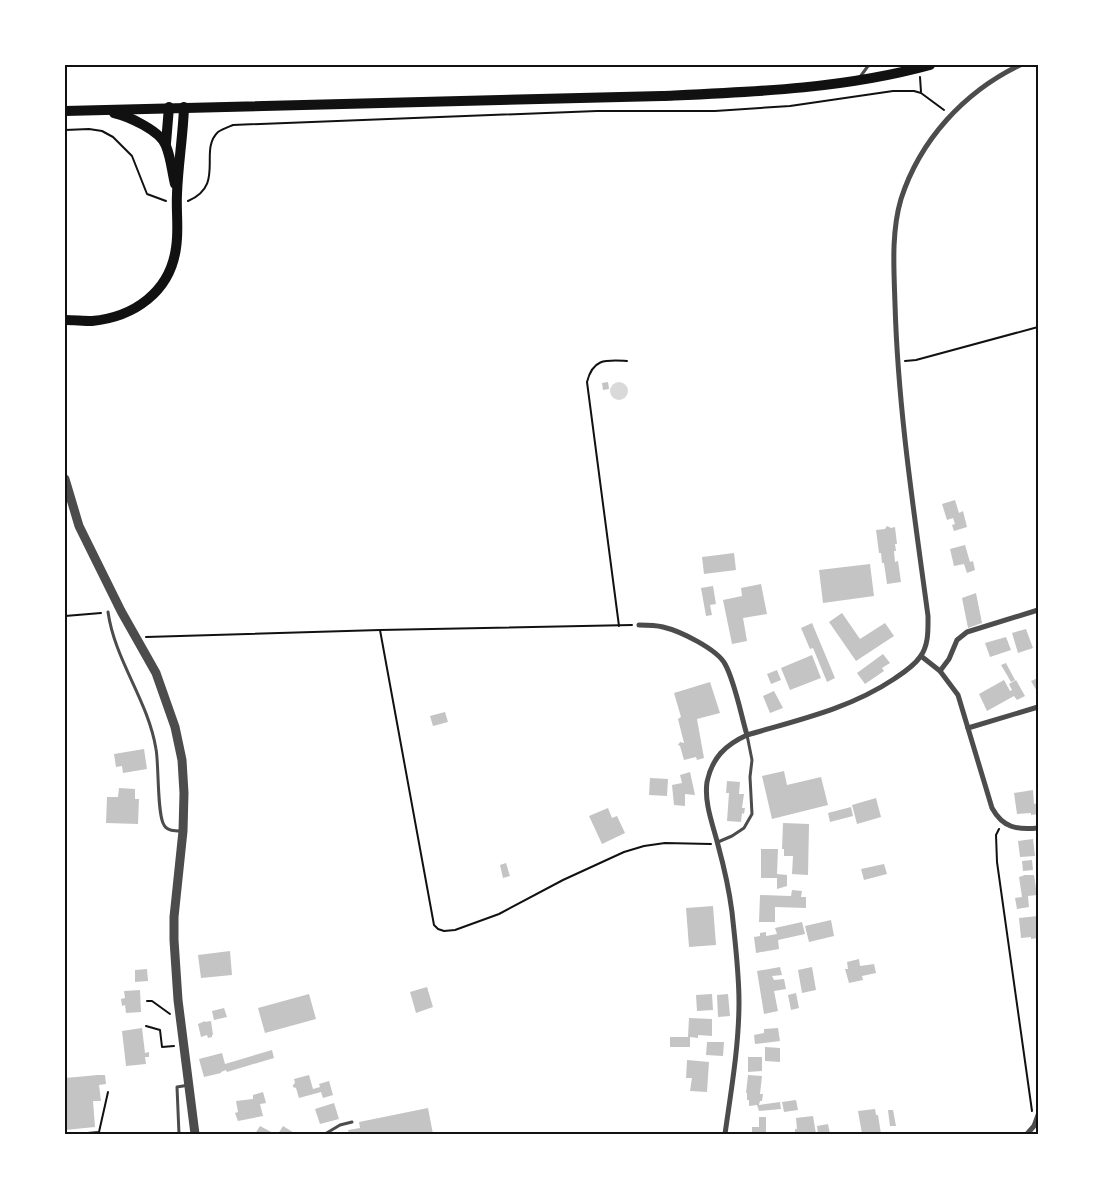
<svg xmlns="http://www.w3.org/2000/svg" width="1103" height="1199" viewBox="0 0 1103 1199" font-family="Raleway,sans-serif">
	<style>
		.water { fill: #d9d9d9 }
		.building { fill: #c4c4c4 }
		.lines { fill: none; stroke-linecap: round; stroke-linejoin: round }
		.path { stroke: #111; stroke-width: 2 }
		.service { stroke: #4c4c4c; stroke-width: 3 }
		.minor { stroke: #4c4c4c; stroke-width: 5 }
		.tertiary { stroke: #4c4c4c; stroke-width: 9 }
		.primary { stroke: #111; stroke-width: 10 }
		.neatline { fill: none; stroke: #111; stroke-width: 2 }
	</style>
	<rect width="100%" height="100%" fill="#fff"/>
	<circle class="water" cx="619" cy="391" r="9"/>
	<g class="building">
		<polygon points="608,382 609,389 603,390 602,383"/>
		<polygon points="955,500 959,513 963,511 967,527 954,531 952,525 955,524 953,518 947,520 942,504"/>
		<polygon points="887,526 891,528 895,527 897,544 895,544 896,551 894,551 895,562 898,561 901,582 887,584 884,563 882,563 881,553 879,553 876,530 885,529"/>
		<polygon points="965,545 970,562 973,561 975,570 967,573 964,564 954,566 950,549"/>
		<polygon points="734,553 736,570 704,574 702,557"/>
		<polygon points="870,564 874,596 823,603 819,570"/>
		<polygon points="761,584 767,614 743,618 747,641 732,644 723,600 742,596 741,588"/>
		<polygon points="713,586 716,604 710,605 712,615 706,616 701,588"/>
		<polygon points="976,593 982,623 968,628 962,598"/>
		<polygon points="842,613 860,639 885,623 894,636 856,661 829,622"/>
		<polygon points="812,623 835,678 827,682 813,648 810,649 801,628"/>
		<polygon points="1026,629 1033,648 1018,653 1012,633"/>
		<polygon points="1006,637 1011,650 990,657 985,643"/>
		<polygon points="883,654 890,663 882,668 884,671 865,684 857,673"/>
		<polygon points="812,655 821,678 790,690 781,668"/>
		<polygon points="1006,663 1015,680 1011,682 1001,665"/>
		<polygon points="777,670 781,680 771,684 767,674"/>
		<polygon points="1038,678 1038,693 1031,681"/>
		<polygon points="1004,680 1010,691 1012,690 1009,684 1016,680 1025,696 1017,700 1014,696 987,711 979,694"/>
		<polygon points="710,682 720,713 697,719 704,758 697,760 696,757 684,760 680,746 678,745 680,742 684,743 678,719 681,717 674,693"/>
		<polygon points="774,691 783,708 770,713 763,696"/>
		<polygon points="445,712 448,722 433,726 430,716"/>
		<polygon points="144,749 147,769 123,773 122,766 116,767 114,754"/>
		<polygon points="784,771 787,785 821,777 828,805 772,819 762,776"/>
		<polygon points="690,772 695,795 685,794 685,806 674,805 672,785 682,783 680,775"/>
		<polygon points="650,778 668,779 667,796 649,795"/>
		<polygon points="727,781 740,782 739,794 744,794 742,808 745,808 744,814 742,813 741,822 727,821 729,793 726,793"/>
		<polygon points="119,788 135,789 135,799 139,799 138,824 106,823 107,797 118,797"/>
		<polygon points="1033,790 1034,804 1038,803 1038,814 1031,815 1031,813 1017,814 1014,793"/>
		<polygon points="876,798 881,817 857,824 852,805"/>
		<polygon points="851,807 853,816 830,822 828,813"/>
		<polygon points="608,808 612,818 617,816 625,833 602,844 589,816"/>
		<polygon points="783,823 809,824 808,875 792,874 793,856 784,856 784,849 782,849"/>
		<polygon points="1033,839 1035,856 1020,857 1018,841"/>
		<polygon points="761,849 778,849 777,874 787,875 787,886 777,889 777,878 761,878"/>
		<polygon points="1032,860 1033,870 1023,871 1022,861"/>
		<polygon points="506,863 510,876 503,878 500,865"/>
		<polygon points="884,864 887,874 864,880 861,869"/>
		<polygon points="1025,875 1034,875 1037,895 1028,896 1029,907 1017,909 1015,898 1022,897 1019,877"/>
		<polygon points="792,890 802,891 801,897 806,897 806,908 775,907 775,922 759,922 760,895 791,896"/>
		<polygon points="713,906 716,945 689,947 686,908"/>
		<polygon points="1038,916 1038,938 1031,939 1031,937 1021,938 1019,918"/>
		<polygon points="831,920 834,936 809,942 805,926"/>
		<polygon points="802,922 805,934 778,940 779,949 756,953 754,937 760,936 760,933 766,932 766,936 777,934 775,928"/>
		<polygon points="230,951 232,975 201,978 198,955"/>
		<polygon points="859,959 860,966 874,964 876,973 862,976 863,980 849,983 845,969 848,969 847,962"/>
		<polygon points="780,967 782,975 772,976 774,980 784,979 786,989 774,991 778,1011 764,1014 757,971"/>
		<polygon points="812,967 816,990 802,993 798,970"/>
		<polygon points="147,969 148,981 135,982 135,970"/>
		<polygon points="427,987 433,1007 416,1013 410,992"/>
		<polygon points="140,990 141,1012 126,1013 125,1005 122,1006 121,999 125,998 124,991"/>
		<polygon points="796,993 799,1008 791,1010 788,995"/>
		<polygon points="309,994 316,1019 265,1033 258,1008"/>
		<polygon points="712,994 713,1010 697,1011 696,995"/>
		<polygon points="728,994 730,1016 718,1017 717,995"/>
		<polygon points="224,1008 227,1017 214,1020 212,1011"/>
		<polygon points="689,1018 712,1019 712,1036 698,1035 698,1038 690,1037 690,1047 670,1047 670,1037 688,1037"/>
		<polygon points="205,1021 205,1022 211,1021 213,1035 212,1035 212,1037 208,1038 207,1035 201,1037 198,1024"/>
		<polygon points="142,1028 145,1053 149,1052 149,1057 145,1057 146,1064 126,1066 122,1031"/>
		<polygon points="778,1028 780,1041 755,1044 754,1035 764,1033 764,1029"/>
		<polygon points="707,1042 724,1042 723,1056 706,1055"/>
		<polygon points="765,1047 780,1048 780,1062 765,1061"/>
		<polygon points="272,1050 274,1058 227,1072 226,1070 221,1072 221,1073 204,1077 199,1059 222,1053 225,1064"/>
		<polygon points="748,1057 762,1057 762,1071 748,1072"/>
		<polygon points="687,1060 709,1062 707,1092 690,1091 692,1078 686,1078"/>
		<polygon points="98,1075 105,1075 106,1084 99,1085 101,1101 93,1101 95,1127 65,1130 65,1078"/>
		<polygon points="309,1075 313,1089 320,1087 319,1084 329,1081 333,1095 323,1098 321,1092 299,1098 296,1088 293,1087 293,1085 295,1083 294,1079"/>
		<polygon points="748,1075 762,1076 760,1094 763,1094 762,1101 760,1101 759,1105 780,1102 781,1109 759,1111 757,1105 749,1106 749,1100 747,1100 747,1093 746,1093"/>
		<polygon points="263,1092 266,1103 260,1104 263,1116 238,1121 235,1113 238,1112 236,1101 253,1099 253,1095"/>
		<polygon points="796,1100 798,1110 784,1112 782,1102"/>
		<polygon points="334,1103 339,1119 320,1124 315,1109"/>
		<polygon points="428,1108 433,1134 349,1134 348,1130 360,1128 359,1122"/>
		<polygon points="875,1109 876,1115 878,1115 881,1134 862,1134 858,1111"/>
		<polygon points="888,1110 893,1110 896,1126 890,1126"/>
		<polygon points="813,1116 816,1134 795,1134 795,1129 797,1129 796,1118"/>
		<polygon points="759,1117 766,1117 766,1134 752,1134 752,1127 759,1127"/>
		<polygon points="828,1124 830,1134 818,1134 817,1126"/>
		<polygon points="260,1126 275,1134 255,1134"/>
		<polygon points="283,1126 296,1134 278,1134"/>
	</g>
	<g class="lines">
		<g class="path">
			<polyline points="920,77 921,92"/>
			<polyline points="65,130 89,129 102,131 113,137 132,156 147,194 166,201"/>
			<path d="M188,201C226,185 198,151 218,132C222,129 228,127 233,125L597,111H715L790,106L893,91H914L921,93L944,110"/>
			<polyline points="905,361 916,360 1038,327"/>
			<polyline points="65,616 101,613"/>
			<path d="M619,626L587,382C593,358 606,360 627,361"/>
			<polyline points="380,630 434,925 438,929 444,931 455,930 499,914 563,880 624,852 644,846 665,843 711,844"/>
			<polyline points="146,637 380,630 632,625"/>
			<polyline points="999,829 996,835 997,862 1032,1111"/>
			<polyline points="147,1001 152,1001 170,1014"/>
			<polyline points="146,1026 160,1030 162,1047 174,1046"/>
			<polyline points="76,1134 99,1132 108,1092"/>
		</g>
		<g class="service">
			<polyline points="860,77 868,66 871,65"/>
			<path d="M108,612C115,661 148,700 156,749C159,765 157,815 164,825C167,831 175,831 181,831"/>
			<polyline points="718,842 732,836 744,828 752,814 750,777 752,760 747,735"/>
			<polyline points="179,1134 177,1087 189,1085"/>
			<polyline points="325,1134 340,1125 352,1122"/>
		</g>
		<g class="minor">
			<path d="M639,625C647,625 655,625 663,627C680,631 717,649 725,664C735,682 741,715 747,735"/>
			<path d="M921,656L940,671L958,695L992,808C1003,828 1017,830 1038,828"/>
			<polyline points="940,671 949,659 957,640 967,632 1038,610"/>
			<polyline points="968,728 1038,707"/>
			<path d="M725,1134C731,1091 739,1046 739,1002C739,972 735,941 732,912C729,889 724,867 718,845C713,825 704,803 707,782C712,758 725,745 747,735C798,720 849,709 894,679C903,673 914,666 920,657C929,645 928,629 928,616C914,512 898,409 895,304C894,270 891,233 901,199C920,140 964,92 1020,65"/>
			<polyline points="1027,1134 1034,1126 1038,1115"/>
		</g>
		<polyline class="tertiary" points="65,479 79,526 121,611 156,673 175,727 182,760 184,793 183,831 174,917 174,940 178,1000 195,1134"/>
		<g class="primary">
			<path d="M65,111L662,96C752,92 843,89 930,65"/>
			<path d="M114,113C128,116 161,131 166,146C171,158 172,172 175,184"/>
			<polyline points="166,143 169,107"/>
			<path d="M65,320C74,320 83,321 92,321C134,317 170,292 176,248C179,230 176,212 177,194C178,165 183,136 184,107"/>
		</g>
	</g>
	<rect width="1103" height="1199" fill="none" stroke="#ffffff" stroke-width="132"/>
	<rect x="66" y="66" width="971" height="1067" class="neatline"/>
</svg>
